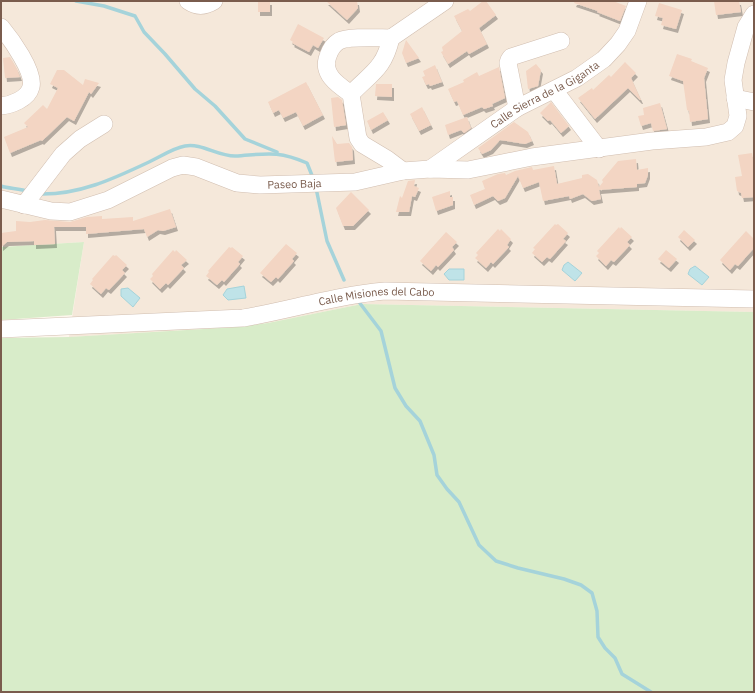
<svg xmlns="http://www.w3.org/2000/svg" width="755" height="693" viewBox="0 0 755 693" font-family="'IBM Plex Sans',sans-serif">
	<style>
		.residential { fill: #f5e8da }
		.green { fill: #d8ecc9 }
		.water { fill: #bfe3e8; stroke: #a5d3da }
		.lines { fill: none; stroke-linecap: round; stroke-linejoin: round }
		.stream { stroke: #a5d3da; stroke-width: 3.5 }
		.building { fill: #f3d5c3; filter: url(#shadow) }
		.minor-casing { stroke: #d1beb0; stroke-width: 18 }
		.minor { stroke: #fff; stroke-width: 17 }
		.labels { text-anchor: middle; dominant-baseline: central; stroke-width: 3; stroke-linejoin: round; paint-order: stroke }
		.street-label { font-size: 11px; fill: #7a5c4d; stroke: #fffaf3 }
	</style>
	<defs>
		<filter id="shadow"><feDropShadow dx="2" dy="4" stdDeviation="0" flood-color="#0004"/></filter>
	</defs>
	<rect width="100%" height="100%" fill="#fdf6ec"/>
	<polygon class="residential" points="1,1 754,1 754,312 362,304 268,323 237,327 69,337 84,242 1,247"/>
	<g class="green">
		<polygon points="84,242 72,315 1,320 1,247"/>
		<polygon points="362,304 754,312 754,692 1,692 1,338 69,337 237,327 268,323"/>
	</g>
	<g class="water">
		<polygon points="568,262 582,273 575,281 562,270 564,265"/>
		<polygon points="695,266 709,277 702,285 688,274 690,269"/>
		<polygon points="449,269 464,269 464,280 449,280 444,274"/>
		<polygon points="244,286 246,298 228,300 223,295 227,289"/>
		<polygon points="128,288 140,298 133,307 121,296 121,289"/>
	</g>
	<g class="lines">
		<g class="stream">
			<polyline points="76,1 104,6 135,16 144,32 165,54 195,89 215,106 245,139 277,152"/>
			<path d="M1,186C10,189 20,188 29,192"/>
			<polyline points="316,188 327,241 344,280"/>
			<path d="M39,194C79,195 113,179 149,162C160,157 173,148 185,146C202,143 217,156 235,156C266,154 277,150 307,163L313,178"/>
			<polyline points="359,302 381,331 395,388 406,406 420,421 434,455 437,475 447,489 459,502 479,545 496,561 518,568 564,579 581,585 592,593 597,611 598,637 605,648 615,658 622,674 651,692"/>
		</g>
	</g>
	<g class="building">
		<rect x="258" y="1" width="12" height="11"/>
		<polygon points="326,1 357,1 358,8 347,20"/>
		<polygon points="483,1 486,1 496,15 479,28 487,44 469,54 467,51 448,64 441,52 443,51 442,47 462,31 454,16 468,9 470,11"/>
		<polygon points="575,1 613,1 626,6 620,21 597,12 598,11 574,3"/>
		<polygon points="714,1 739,1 741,12 716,15"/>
		<polygon points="659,3 682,10 676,29 661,25 663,18 655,16"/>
		<polygon points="298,24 324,38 318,48 313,45 309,52 292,43 293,42 290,40"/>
		<polygon points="406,40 419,58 406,63 402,53"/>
		<polygon points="677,54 692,59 691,61 708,68 704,78 708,119 690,122 689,111 687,110 683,81 669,76"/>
		<polygon points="10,57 17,69 20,77 5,78 3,58"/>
		<polygon points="625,62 636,73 631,78 641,100 640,100 628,88 595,119 578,98 592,88 593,90 609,75 611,77"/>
		<polygon points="536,64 541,70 538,86 528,89 526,71"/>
		<polygon points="435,65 442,82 430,86 429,84 426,85 422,77 425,76 423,71"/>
		<polygon points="499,67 505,98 492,104 493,106 484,109 482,107 463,115 457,101 454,102 448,89 464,82 463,80 477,72 479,76"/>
		<polygon points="57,70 64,70 83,85 85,79 99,83 91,94 89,92 74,121 67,117 42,141 41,140 10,153 4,137 28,127 24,123 43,105 47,109 58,88 50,84"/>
		<polygon points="306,82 323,115 303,126 296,112 283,118 279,110 273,113 268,102"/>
		<polygon points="376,84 392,84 392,97 375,96"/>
		<polygon points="338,97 342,100 346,125 334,127 331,98"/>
		<polygon points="551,102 569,126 561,133 550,120 548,121 540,113"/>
		<polygon points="660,103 667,129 653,131 651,123 641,126 638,116 644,115 643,108"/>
		<polygon points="422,107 431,125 419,131 410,114"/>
		<polygon points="383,112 388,120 371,130 367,121"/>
		<polygon points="467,117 471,128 464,133 461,130 448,135 445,125"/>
		<polygon points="514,122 528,132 532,141 525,144 500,140 491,150 482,154 478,148"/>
		<polygon points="332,136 337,144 349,143 352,147 353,160 335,162"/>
		<polygon points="752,153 754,165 754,172 753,172 754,197 742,198 741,193 737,191 735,177 742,176 738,155"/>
		<polygon points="636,159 637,170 648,168 648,175 645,183 637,184 637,187 599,190 601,199 592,201 583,194 570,199 569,196 543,201 539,182 523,188 518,176 505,198 498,201 493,196 474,205 470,195 485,189 482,181 498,174 505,173 506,175 515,171 532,167 533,170 554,166 557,184 582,178 582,175 588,174 597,180 599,187 603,182 602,180 618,161"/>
		<polygon points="415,180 414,186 419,188 415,197 412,196 409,212 396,212 400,196 402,198 408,181"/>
		<polygon points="450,191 450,197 453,197 453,205 436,211 432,197"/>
		<polygon points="351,192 369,210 353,226 343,226 336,208"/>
		<polygon points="170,209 176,227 163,231 158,230 147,237 144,229 86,234 86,227 54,227 55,244 34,245 34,241 7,242 1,247 1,233 16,231 16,221 30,222 45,220 70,222 87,217 102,216 102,219 133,217 133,221"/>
		<polygon points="555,224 556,225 558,224 568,233 563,239 566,241 550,259 547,257 542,262 532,253 535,249 533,248"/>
		<polygon points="619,227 620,229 621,227 632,237 627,242 630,245 614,262 611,260 606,266 596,256 599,253 597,251"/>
		<polygon points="498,229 500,231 501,229 511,239 507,245 509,247 493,264 491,262 486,268 475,258 478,255 476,253"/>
		<polygon points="684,230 695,240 688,247 678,237"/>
		<polygon points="746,231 754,239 754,248 738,266 735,264 730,270 720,260"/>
		<polygon points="446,232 457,242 452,247 454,250 438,267 436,265 431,271 420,261"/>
		<polygon points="286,244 297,253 292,259 294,261 278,279 276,277 271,282 260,273"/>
		<polygon points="229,247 231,248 232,247 243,256 238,262 240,264 224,282 222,280 217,285 206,276 209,272 208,271"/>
		<polygon points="173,250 175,252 176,250 187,260 181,265 184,268 168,285 166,283 160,289 150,279 153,276 152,274"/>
		<polygon points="666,250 677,259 669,268 658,259"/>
		<polygon points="113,255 115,256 116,255 127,265 122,270 125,273 109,290 106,288 101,294 90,284 93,280 92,279"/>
	</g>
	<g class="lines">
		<defs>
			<g id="minor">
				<path d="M188,1C197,7 204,7 214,1"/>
				<path d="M1,27C11,39 35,72 31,87C28,99 11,105 1,106"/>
				<path d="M391,38C379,38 348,36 339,41C334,44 330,50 328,56C321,74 338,85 351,94L358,138L362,144L387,159L403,171"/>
				<polyline points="391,38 445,1"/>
				<polyline points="554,90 599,149"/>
				<path d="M351,94C371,73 384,69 391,38"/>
				<polyline points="735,98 754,102"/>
				<polyline points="517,108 508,63 509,60 511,57 561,41"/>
				<path id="s1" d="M430,169L517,108L577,78L604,59L618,44L627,31L638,1"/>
				<path id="s2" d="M1,199L51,211L70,212L108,200L172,168L183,165L196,167L237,183L260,185L355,182L403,171L430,169L468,170L532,157L652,141L706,137L728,132L735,126L738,116L733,80L736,63L746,27L754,14"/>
				<polyline points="24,205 63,154 80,139 104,124"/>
				<path id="s3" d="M1,329L243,318C290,310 337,295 385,291L754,299"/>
			</g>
		</defs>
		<use href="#minor" class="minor-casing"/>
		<use href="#minor" class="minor"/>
	</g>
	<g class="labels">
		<g class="street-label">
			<text stroke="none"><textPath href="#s1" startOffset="137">Calle Sierra de la Giganta</textPath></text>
			<text stroke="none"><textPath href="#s2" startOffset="308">Paseo Baja</textPath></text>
			<text stroke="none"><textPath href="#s3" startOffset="378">Calle Misiones del Cabo</textPath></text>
		</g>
	</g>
	<rect width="755" height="693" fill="none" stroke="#7a5c4d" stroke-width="4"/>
</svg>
